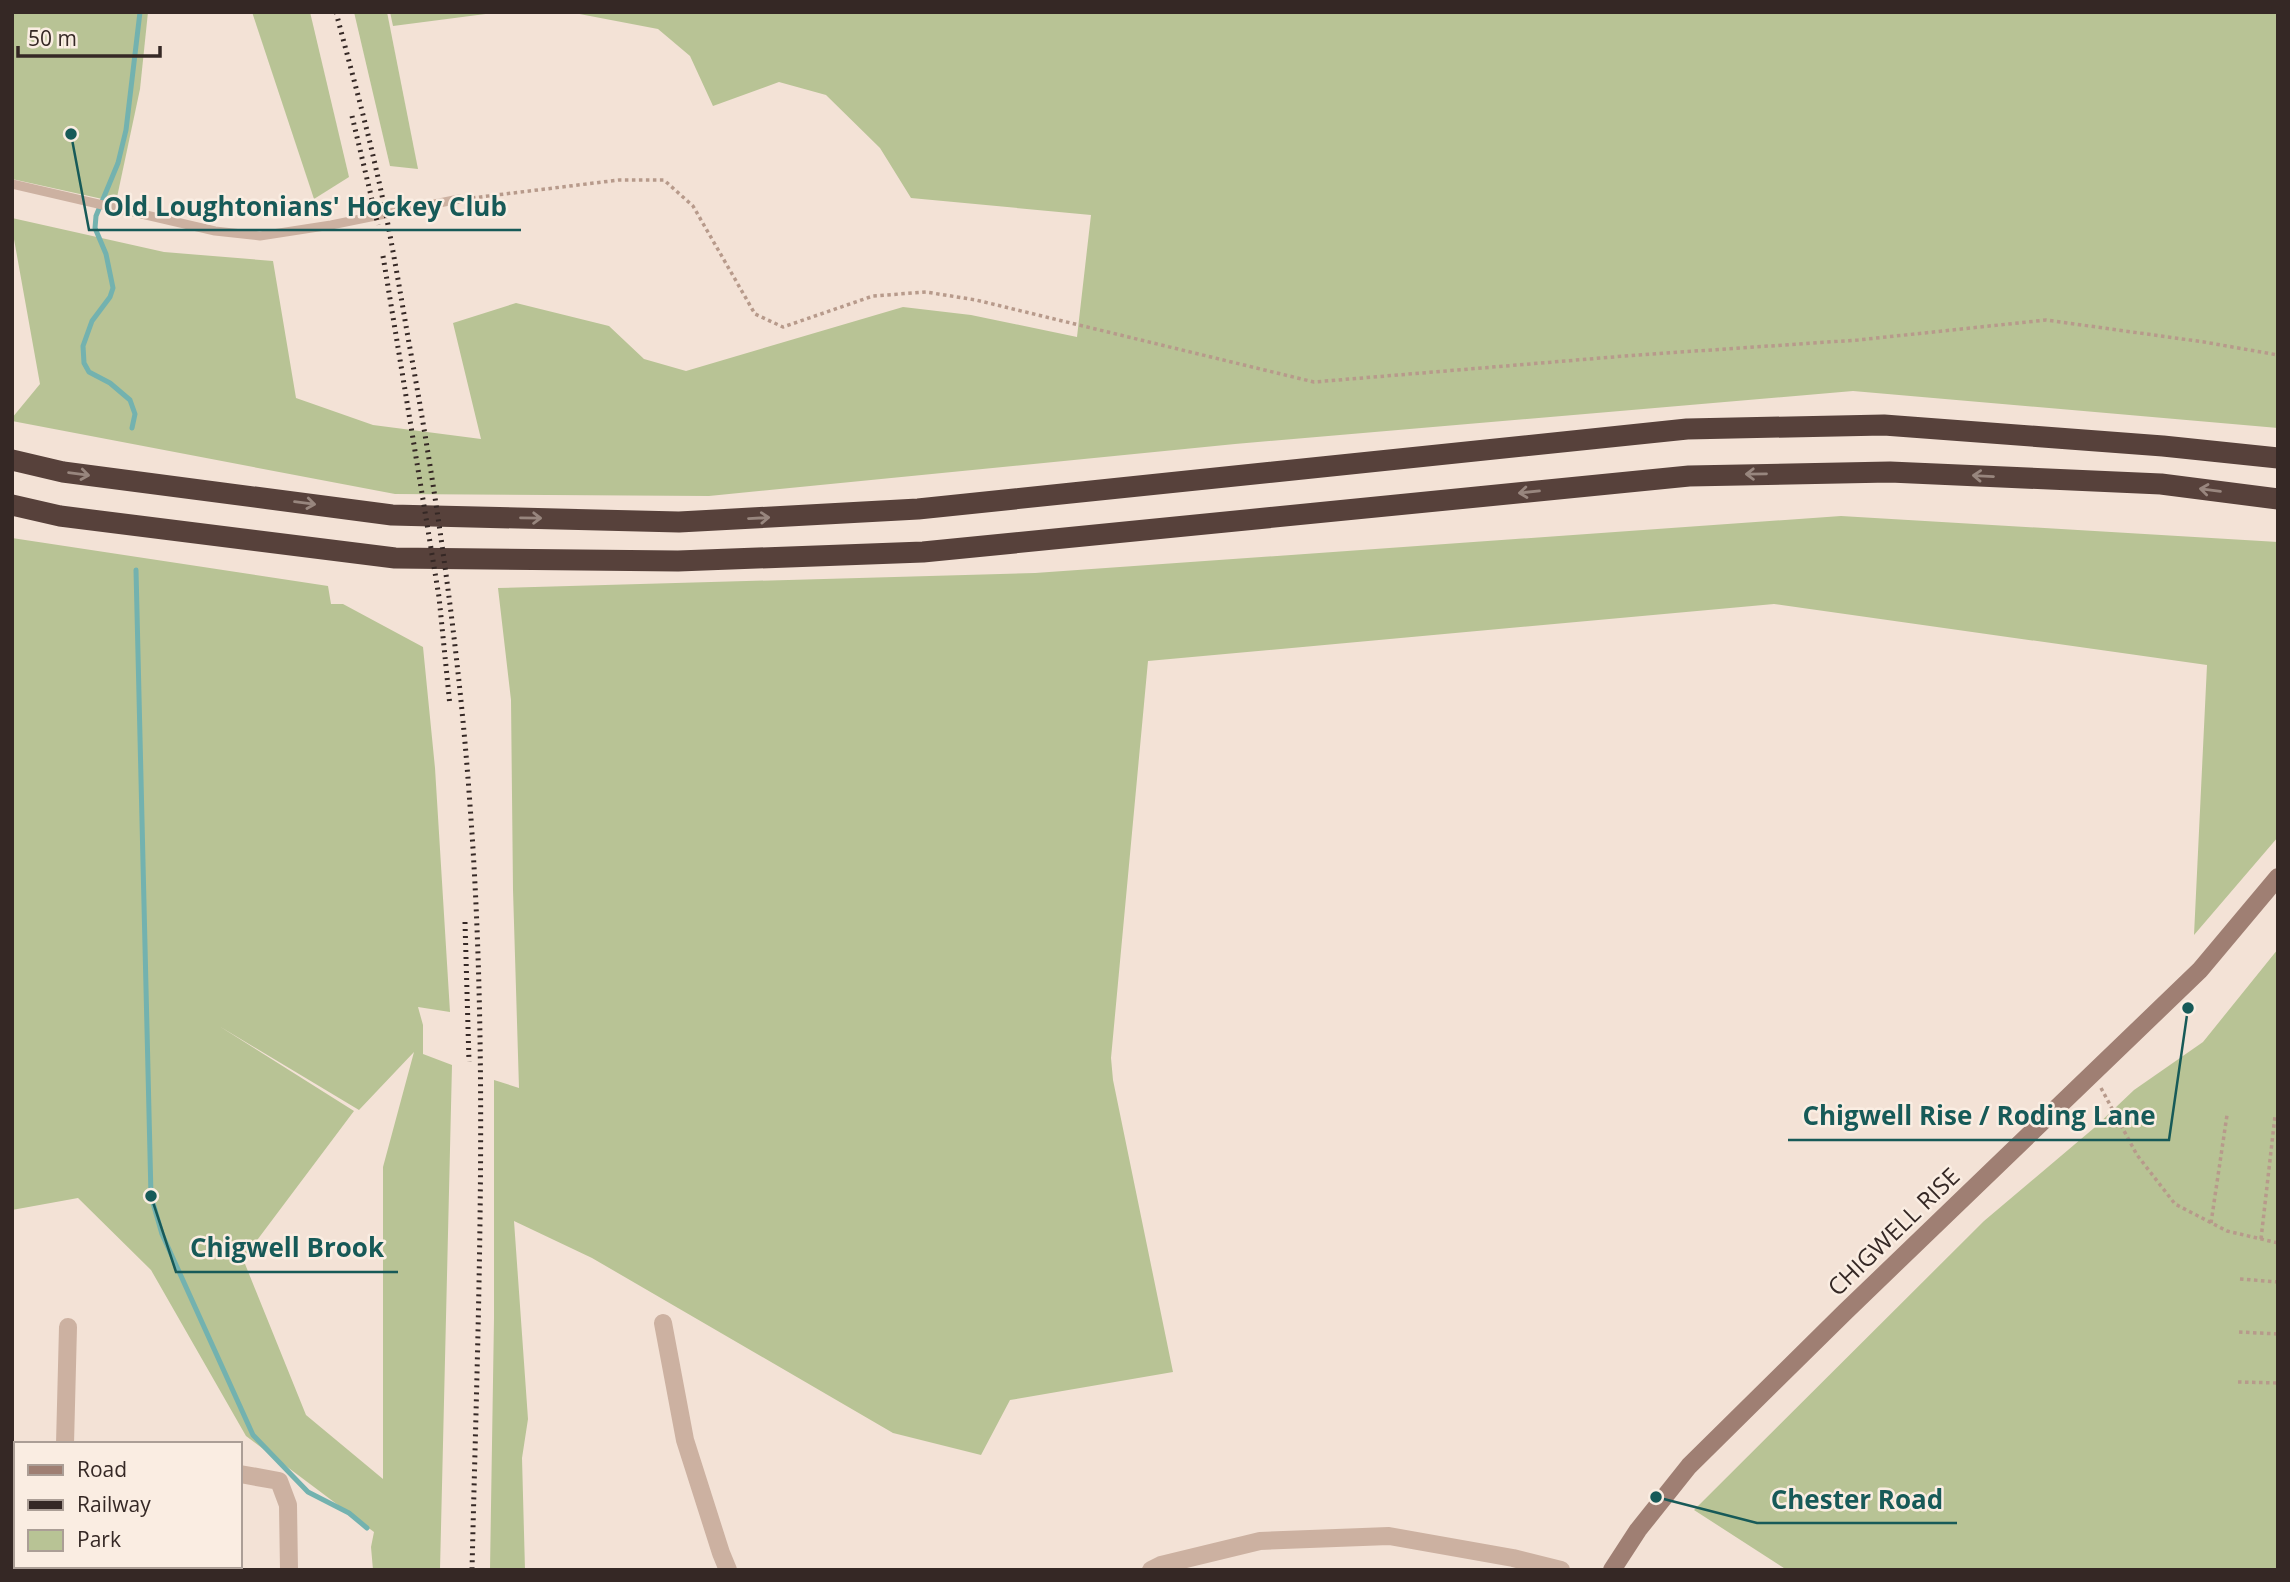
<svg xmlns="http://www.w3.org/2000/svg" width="2290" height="1582" viewBox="0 0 2290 1582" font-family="'Open Sans',sans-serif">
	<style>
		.green { fill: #b8c395; fill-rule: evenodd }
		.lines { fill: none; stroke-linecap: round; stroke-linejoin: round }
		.stream { stroke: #73b2af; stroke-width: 5 }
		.path { stroke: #b79a8b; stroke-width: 3.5; stroke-dasharray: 3.5 3.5; stroke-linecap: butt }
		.lane { stroke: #ccb1a1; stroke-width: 9 }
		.street { stroke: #ccb1a1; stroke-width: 18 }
		.secondary { stroke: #9f7f73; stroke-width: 18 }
		.highway { stroke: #57413b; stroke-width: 21 }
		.rail { stroke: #352825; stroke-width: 5; stroke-dasharray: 2 5; stroke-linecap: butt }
		.oneway { stroke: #98867e }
		.labels { text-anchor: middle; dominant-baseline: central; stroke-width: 5; stroke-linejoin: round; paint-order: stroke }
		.street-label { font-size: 24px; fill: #352825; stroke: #faede2 }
		.leader { fill: none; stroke: #175a58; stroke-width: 2.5 }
		.callout-dot { fill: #175a58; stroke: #faede2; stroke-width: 2.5 }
		.callout-label { font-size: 26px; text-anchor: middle; font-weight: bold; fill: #175a58; stroke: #faede2; stroke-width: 5; stroke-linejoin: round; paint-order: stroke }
	</style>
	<rect width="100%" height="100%" fill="#f3e2d6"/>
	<g class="green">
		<polygon points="12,12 148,12 140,89 116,202 12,179"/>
		<polygon points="252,12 310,12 349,177 314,199"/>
		<polygon points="354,12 387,12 418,169 390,166"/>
		<polygon points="390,12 501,12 393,26"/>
		<polygon points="569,12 2278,12 2278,428 1853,391 1235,444 709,496 395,494 12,421 12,418 40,384 12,228 12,218 164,252 273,261 296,398 373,425 481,439 453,323 516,303 609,326 644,359 686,371 903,307 971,315 1077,337 1091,215 911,198 880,148 826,95 779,82 713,106 690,56 658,29"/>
		<polygon points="1841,516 2278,542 2278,837 2194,935 2207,665 1774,604 1148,661 1111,1058 1113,1080 1173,1372 1010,1400 981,1455 893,1433 592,1258 514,1221 528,1419 522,1458 525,1570 490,1570 494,1318 494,1080 519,1088 513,890 511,700 498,588 1035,573"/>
		<path d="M12,538L328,586L331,604H343L423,647L435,768L450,1012L418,1007L423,1025V1054L452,1065L440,1570H373L371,1547L374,1532L246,1436L151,1270L78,1198L12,1210ZM219,1026L359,1110L414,1052L383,1167V1479L306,1415L243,1259L354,1111Z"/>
		<polygon points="2278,949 2278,1570 1787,1570 1694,1510 1984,1221 2094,1128 2134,1090 2203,1042"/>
	</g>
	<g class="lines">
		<g class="stream">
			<polyline points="132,428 135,414 130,400 110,383 89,372 84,363 83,346 92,321 110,297 113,288 106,254 95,228 96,216 118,163 126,130 140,12"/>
			<polyline points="136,570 151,1196 162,1234 253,1435 308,1492 349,1513 367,1528"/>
		</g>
		<g class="path">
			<polyline points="472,198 619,180 664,180 693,206 755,314 783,327 873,296 926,292 976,300 1314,382 1637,355 1858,340 2046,320 2204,342 2278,355"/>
			<polyline points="2101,1088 2137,1155 2175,1204 2227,1231 2278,1243"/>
			<polyline points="2211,1223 2227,1115"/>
			<polyline points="2261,1239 2275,1116"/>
			<polyline points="2240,1279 2278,1282"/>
			<polyline points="2239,1332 2278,1334"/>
			<polyline points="2238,1382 2278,1383"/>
		</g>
		<polyline class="lane" points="12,184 215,231 260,236 331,225 459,199"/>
		<g class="street">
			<polyline points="663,1323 685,1440 721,1553 728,1570"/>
			<polyline points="65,1444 68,1327"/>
			<polyline points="240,1474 279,1481 288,1505 289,1570"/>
			<polyline points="12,1524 16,1523"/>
			<polyline points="63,1570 63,1566"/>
			<polyline points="1151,1570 1161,1565 1260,1541 1389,1536 1513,1558 1561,1570"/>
		</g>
		<polyline class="secondary" points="1612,1570 1638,1530 1689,1466 1845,1312 2200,970 2278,877"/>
		<g class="highway">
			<polyline points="12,460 63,472 392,515 679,522 918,509 1687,429 1884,425 2163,446 2278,458"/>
			<polyline points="12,505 60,516 395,558 678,561 923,552 1689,476 1890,472 2161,484 2278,499"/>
		</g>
		<g class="rail">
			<path d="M336,12C350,66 365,119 377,173C390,229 399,286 409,343C437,496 459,650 470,805C489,1059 478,1315 472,1570"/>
			<polyline points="352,116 378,225"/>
			<polyline points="383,256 439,597 450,706"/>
			<polyline points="465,922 469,1062"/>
		</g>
	</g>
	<defs><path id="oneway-shaft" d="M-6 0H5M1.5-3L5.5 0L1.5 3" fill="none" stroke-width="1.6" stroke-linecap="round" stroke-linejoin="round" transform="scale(1.75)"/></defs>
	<g class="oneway">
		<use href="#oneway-shaft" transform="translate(79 474) rotate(7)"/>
		<use href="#oneway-shaft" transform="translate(1756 474) rotate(179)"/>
		<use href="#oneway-shaft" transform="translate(1983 476) rotate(-177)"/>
		<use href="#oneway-shaft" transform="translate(2210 490) rotate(-173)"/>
		<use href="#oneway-shaft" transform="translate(1529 492) rotate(174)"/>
		<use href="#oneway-shaft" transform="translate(305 503) rotate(7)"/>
		<use href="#oneway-shaft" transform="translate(531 518) rotate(1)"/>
		<use href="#oneway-shaft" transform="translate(759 518) rotate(-3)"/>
	</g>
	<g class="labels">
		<g class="street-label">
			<text transform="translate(1893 1231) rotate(-44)">CHIGWELL RISE</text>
		</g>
	</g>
	<path class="leader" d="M71 134L89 230H521M2188 1008L2169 1140H1788M151 1196L176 1272H398M1656 1497L1757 1523H1957"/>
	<g class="callout-dot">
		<circle cx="71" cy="134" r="7"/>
		<circle cx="2188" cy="1008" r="7"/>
		<circle cx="151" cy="1196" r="7"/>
		<circle cx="1656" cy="1497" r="7"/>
	</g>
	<g class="callout-label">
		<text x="305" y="216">Old Loughtonians' Hockey Club</text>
		<text x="1979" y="1125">Chigwell Rise / Roding Lane</text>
		<text x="287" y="1257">Chigwell Brook</text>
		<text x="1857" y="1509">Chester Road</text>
	</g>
	<rect width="2290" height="1582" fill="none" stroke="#352825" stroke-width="28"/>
	<rect x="14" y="1442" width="228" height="126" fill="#faede2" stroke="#ab9e96" stroke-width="2"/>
	<rect x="28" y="1465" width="35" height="10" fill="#9f7f73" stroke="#ab9e96" stroke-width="2"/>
	<text x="77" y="1477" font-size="21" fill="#352825">Road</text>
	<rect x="28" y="1500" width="35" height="10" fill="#352825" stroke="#ab9e96" stroke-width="2"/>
	<text x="77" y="1512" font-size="21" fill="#352825">Railway</text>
	<rect x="28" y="1530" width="35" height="21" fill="#b8c395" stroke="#ab9e96" stroke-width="2"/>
	<text x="77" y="1547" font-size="21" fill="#352825">Park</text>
	<path d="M18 46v10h142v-10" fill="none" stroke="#352825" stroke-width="3.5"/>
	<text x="28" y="46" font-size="21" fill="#352825" stroke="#faede2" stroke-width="5" paint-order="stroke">50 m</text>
</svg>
